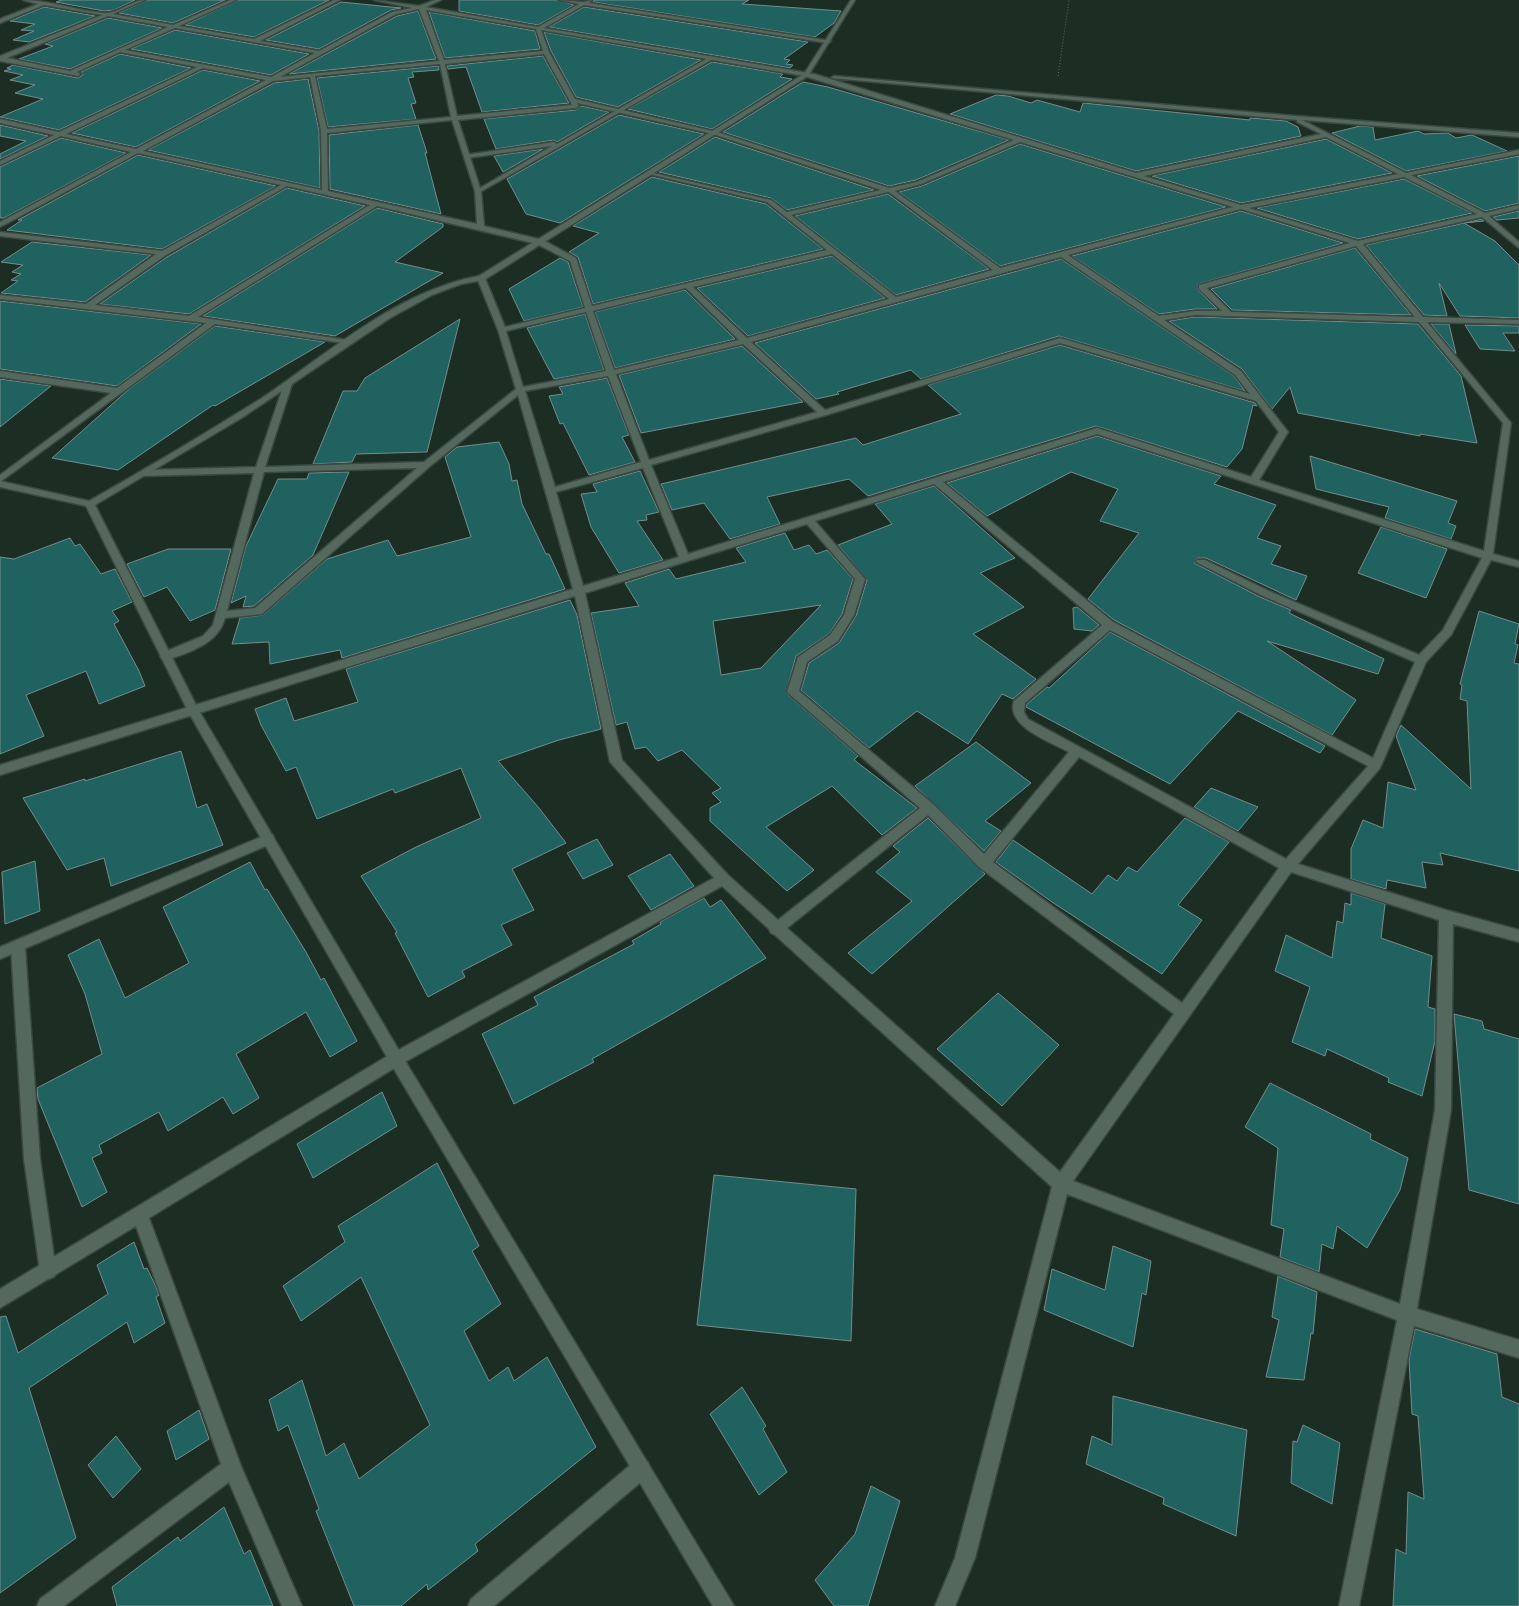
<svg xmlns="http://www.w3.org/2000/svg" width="1519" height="1606" viewBox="0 0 1519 1606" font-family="'Open Sans',sans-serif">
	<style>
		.building { fill: #206260; stroke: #748d8c; fill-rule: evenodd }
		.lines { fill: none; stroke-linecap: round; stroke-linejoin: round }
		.service-casing { stroke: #3a4841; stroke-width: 3 }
		.minor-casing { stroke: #3a4841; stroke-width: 3 }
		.tertiary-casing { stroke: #3a4841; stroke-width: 3 }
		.path { stroke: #5f6e66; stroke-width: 1; stroke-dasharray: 1 2; stroke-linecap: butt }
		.service { fill: #55685d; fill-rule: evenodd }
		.minor { fill: #55685d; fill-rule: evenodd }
		.tertiary { fill: #55685d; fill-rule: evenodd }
	</style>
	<rect width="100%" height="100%" fill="#1c2d24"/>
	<g class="building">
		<polygon points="62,0 135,0 114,10 104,11 56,2"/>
		<polygon points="147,0 225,0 173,23 119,13"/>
		<polygon points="238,0 329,0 254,37 185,25"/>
		<polygon points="459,0 557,0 574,5 538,25 459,11"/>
		<polygon points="594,0 749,0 742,4 841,11 834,23 815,37 593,2"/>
		<polygon points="341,2 401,8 391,10 319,49 266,40"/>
		<polygon points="44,7 95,16 29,42 13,40 34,31 21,30 35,24 10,21"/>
		<polygon points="584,7 808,42 784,59 790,60 786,64 793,65 790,68 549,27"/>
		<polygon points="418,11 436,59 289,74 397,16"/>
		<polygon points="429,12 535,31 540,49 445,58"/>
		<polygon points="108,18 162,28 70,69 19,59 53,46 45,44"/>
		<polygon points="175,30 309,54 271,75 131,49"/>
		<polygon points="544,32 701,60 618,107 576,97 551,51"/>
		<polygon points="120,54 191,68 59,130 0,117 43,99 15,93 35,85 10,80 23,75 4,71 11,69 7,68 13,65 78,78 83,75 81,72"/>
		<polygon points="543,56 569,103 482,112 466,67 448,69 447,66"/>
		<polygon points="712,62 783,74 780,77 792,79 712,129 628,109"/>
		<polygon points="438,66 439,70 412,72 414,77 408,78 416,103 411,104 416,119 328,127 317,78"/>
		<polygon points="203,70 260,81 136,147 72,133"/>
		<polygon points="308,79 319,131 320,188 148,150 274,83"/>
		<polygon points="803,82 828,87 1009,140 916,180 889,186 723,132"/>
		<polygon points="996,95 1008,96 1031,103 1037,100 1080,112 1083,103 1250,120 1250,118 1286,121 1298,127 1301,136 1136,171 950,114"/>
		<polygon points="581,106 609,112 557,142 554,140 496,149 484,119 576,110"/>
		<polygon points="619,115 704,134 560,223 526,214 507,179"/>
		<polygon points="0,125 48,136 0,159 0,154 26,141 0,136"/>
		<polygon points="418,125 427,153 425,153 441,214 330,189 329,135"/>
		<polygon points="1360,126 1373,127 1375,140 1418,131 1424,134 1448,133 1456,138 1472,135 1507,151 1406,171 1332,133"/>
		<polygon points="715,137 874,190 787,210 771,198 659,172"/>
		<polygon points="61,138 126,153 4,218 0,218 0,167"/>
		<polygon points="1326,139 1392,173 1241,203 1152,176"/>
		<polygon points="1020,144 1226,207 1000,266 899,192 922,186"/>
		<polygon points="543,149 503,172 494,156"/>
		<polygon points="138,155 276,186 162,249 7,230 22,220 18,220"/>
		<polygon points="1519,156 1519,203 1485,211 1417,176"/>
		<polygon points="652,177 766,204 823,249 593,304 578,257 569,252 599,233 573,226"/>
		<polygon points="1404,179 1472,213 1358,239 1257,208"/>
		<polygon points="287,188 365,206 189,314 100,304 167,257"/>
		<polygon points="888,194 989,269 896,295 795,216"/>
		<polygon points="377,208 443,224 443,227 395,262 443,273 335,336 203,316"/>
		<polygon points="1241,211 1343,243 1198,284 1198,290 1217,309 1195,309 1159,314 1072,256"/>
		<polygon points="1519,211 1519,218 1497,220 1493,217"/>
		<polygon points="1482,219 1484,221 1464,223 1495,241 1519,265 1519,318 1460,316 1439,283 1447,316 1424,315 1366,245"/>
		<polygon points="32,242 151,255 85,302 1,293 18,281 11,280 21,274 12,272 23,265 1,262"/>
		<polygon points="1355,248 1411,315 1232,310 1211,289"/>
		<polygon points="832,256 885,298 748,336 697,288"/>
		<polygon points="560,258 568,262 583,307 524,321 509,289"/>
		<polygon points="1061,259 1234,376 1245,391 1059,336 921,379 911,370 837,392 839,394 816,399 755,343"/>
		<polygon points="685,290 735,339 615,368 595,312"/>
		<polygon points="0,301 201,324 117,386 0,369"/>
		<polygon points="585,314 604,370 554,379 527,328"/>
		<polygon points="1195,317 1418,324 1461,376 1477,443 1420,434 1420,436 1298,413 1290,387 1272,409 1242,369 1169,321"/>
		<polygon points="460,319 427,452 356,454 352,462 313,464 343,391 357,391 365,378"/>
		<polygon points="1431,324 1449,324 1456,354"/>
		<polygon points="1465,325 1519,326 1519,333 1503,333 1515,351 1480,349"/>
		<polygon points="215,326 325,342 215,406 213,405 118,470 52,458 129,389"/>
		<polygon points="1060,345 1255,403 1257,406 1253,405 1242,449 1227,467 1096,426 868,496 849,479 767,497 780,524 730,539 704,503 672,510 661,484 856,438 863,445 961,414 928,385"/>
		<polygon points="742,346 803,402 641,433 619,375"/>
		<polygon points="607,378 629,435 622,437 635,462 589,475 563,423 560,424 549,396 563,394 559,387"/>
		<polygon points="0,379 51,386 0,427"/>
		<polygon points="1097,436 1221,476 1214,484 1276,505 1257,538 1281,546 1271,564 1307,576 1296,600 1206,558 1197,558 1194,563 1260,597 1291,610 1289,613 1384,659 1378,674 1267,641 1356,700 1332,735 1114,620 1088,599 1139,533 1100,521 1118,489 1071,472 987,516 947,483"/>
		<polygon points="499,442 509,464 512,481 517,480 522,504 546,554 549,554 565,589 342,658 340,650 270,664 269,642 232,644 240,618 263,615 327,559 388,540 397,556 471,537 445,457 457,447"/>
		<polygon points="1310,456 1457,501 1448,523 1456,526 1451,539 1385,518 1389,507 1316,489"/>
		<polygon points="640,471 659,512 646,515 647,520 637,521 663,560 619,573 591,527 581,494 597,492 593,484"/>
		<polygon points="349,472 313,555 254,606 243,607 246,596 231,603 246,546 278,479 307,479 309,473"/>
		<polygon points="934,486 1015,558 980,573 1024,607 973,634 1036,679 1013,699 1002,694 968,744 917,711 869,748 801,690 809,663 839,643 856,616 867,580 838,545 892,524 875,504"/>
		<polygon points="1381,527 1447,549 1426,598 1358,573"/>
		<path d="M785,533L794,550L809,545L816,554L827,550L853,579L842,614L829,634L796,656L786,693L858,756L854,760L917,808L882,835L832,786L766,827L814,870L787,891L710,821V808L721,802L712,793L721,788L682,750L658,761L646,747L635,749L627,722L616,725L591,613L639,606L625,583L669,569L676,579L746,562L736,548ZM821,605L761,668L721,675L713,621Z"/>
		<polygon points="70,538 75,546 80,544 101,574 115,569 132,602 112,611 119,621 114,624 139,671 145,686 99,704 86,671 26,695 44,736 0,754 0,557 14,559"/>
		<polygon points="168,549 231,549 215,610 190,621 167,587 144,597 127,564"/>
		<polygon points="570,600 577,615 601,729 559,740 498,761 539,808 566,843 512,869 534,910 501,925 512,945 462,971 465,977 428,997 395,933 397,932 361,876 416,847 481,818 461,768 395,793 393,789 317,819 296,767 286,771 261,725 255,709 286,698 294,721 358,702 346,669"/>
		<polygon points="1077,607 1099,625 1092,631 1074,629 1073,608"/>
		<polygon points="1479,611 1519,624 1515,644 1518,645 1514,663 1519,664 1519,871 1440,853 1443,865 1422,862 1426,888 1387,880 1386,889 1351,879 1351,849 1363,820 1383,828 1388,782 1416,790 1396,736 1401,725 1471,789 1467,701 1460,699 1462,685 1460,684"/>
		<polygon points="1110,632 1325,746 1320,753 1238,711 1170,784 1026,707 1027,704 1047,687 1049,688"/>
		<polygon points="976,742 1031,783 985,821 1001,831 984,851 915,786"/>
		<polygon points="181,751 197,808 207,804 223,845 111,886 104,858 67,870 23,798 85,779 85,781"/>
		<polygon points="1211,788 1258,807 1238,831 1194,807"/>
		<polygon points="928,818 985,874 872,974 848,953 912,901 876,872 900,852 893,846"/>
		<polygon points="1185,818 1229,842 1178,905 1202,920 1162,974 1052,902 996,862 1013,840 1092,894 1108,875 1117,881 1128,867 1137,872"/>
		<polygon points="597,839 613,865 583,879 567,853"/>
		<polygon points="670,854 694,886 651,910 628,876"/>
		<polygon points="35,861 40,911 5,924 2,872"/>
		<polygon points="250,862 265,890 267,889 306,952 321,980 324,978 357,1041 330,1057 306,1012 236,1054 259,1098 233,1114 223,1097 168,1131 159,1112 99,1145 102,1153 92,1158 107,1192 82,1207 38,1099 37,1088 102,1054 85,994 68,955 99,939 125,998 189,963 163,907"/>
		<polygon points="1351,893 1385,904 1381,938 1432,956 1428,1007 1435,1009 1435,1041 1422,1096 1388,1082 1389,1078 1327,1049 1325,1056 1292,1042 1310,987 1275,971 1286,935 1332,958 1337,921 1343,923 1345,903 1351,905"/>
		<polygon points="704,898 710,907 721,900 766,958 670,1015 592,1059 594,1062 514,1104 482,1034 538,1005 534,997 634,944 632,941 661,924 660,922"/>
		<polygon points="998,993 1059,1045 1002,1106 937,1049"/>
		<polygon points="1454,1014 1482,1021 1484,1029 1519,1039 1519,1204 1469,1190"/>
		<polygon points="1270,1083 1371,1134 1370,1139 1408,1158 1400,1190 1367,1248 1337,1226 1333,1249 1322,1244 1319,1272 1280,1257 1284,1229 1271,1225 1278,1148 1245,1127"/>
		<polygon points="382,1092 397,1126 313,1178 297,1144"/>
		<polygon points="437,1163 479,1246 472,1251 501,1304 464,1331 489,1381 508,1367 514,1381 547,1357 596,1447 475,1544 478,1551 428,1590 427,1584 401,1606 354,1606 316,1511 319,1509 288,1425 278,1431 269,1400 302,1380 326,1456 344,1443 359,1479 430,1425 361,1277 301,1321 283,1286 345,1242 338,1226"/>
		<polygon points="714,1175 856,1189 851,1341 697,1325"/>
		<polygon points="134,1242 144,1269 147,1268 156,1287 159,1295 156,1297 165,1323 134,1343 127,1322 29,1388 76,1538 0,1593 0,1317 6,1316 18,1353 108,1294 97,1265"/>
		<polygon points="1113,1246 1151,1261 1146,1295 1142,1293 1133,1347 1044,1310 1052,1269 1105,1290"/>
		<polygon points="1278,1276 1317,1292 1313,1334 1311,1333 1304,1380 1266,1377 1279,1320 1272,1317"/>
		<polygon points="1415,1329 1497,1354 1502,1397 1519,1404 1519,1606 1393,1606 1396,1549 1406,1554 1408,1492 1424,1499 1418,1416 1412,1414 1409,1360"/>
		<polygon points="742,1387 766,1426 763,1429 787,1472 759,1495 710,1414"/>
		<polygon points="1113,1396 1247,1430 1236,1536 1163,1504 1164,1498 1086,1464 1092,1436 1112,1445"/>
		<polygon points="199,1410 209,1439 176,1460 167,1431"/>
		<polygon points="1303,1425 1340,1443 1332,1504 1291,1483 1293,1441 1297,1442"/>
		<polygon points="116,1436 141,1469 113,1498 88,1465"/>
		<polygon points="871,1486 900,1501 868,1606 834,1606 815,1580 855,1534"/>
		<polygon points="224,1507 244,1554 250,1550 273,1606 117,1606 112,1587 178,1537 180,1541"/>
	</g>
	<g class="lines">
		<defs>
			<g id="service">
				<polygon points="708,58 713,59 480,192 475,191 552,146 467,158 464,156 465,155 554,142 557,144"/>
				<polygon points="18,941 23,943 25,947 40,1159 56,1271 54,1277 48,1279 42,1277 40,1271 24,1159 11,947 13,943"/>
			</g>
			<g id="minor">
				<path d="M23,0C50,0 77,11 104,13C118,14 131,0 145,0L113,14L173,25L230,0H236L179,26L254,39L334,0H340L260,41L319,51L392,12L412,8L374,0L419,6L435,0H441L426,7L538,27L579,4L559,0L583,2L592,0L589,3L831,41L828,43L584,5L544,28L814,74L1136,173L1321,134L1297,122V120L831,78L834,76L1295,116L1519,133V137L1302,120L1406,173L1519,150V154L1411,175L1485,213L1519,205V209L1489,216L1519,242V248L1482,217L1363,244L1423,317L1519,320V324L1427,322L1511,423L1493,554L1519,561V567L1491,560L1451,635L1426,662L1380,768L1298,864L1446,910L1519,930V942L1453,924L1451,1110L1417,1309L1519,1340V1358L1414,1326L1359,1606H1339L1397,1320L1067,1194L975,1558L955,1606H935L955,1558L1052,1187L775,935L771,933L769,929L722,886L401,1064L149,1218L241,1466L302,1606H282L229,1482L64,1606H37L40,1599L221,1464L136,1226L0,1308V1289L391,1054L714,878L610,762L575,596L0,775V765L573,589L518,395L429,467L262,614L225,618C219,643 189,653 166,660L162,659L160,656L162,653L203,636L213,625L254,473L145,476L140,473L145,470L256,467L284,384L288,381L292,384L265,467L424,462L516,389L498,330L477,278L478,276L485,278L505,327L585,308L570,261L537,244L377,206L198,317L347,340H350V344L215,324L0,482V475L111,393L0,377V371L117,388L206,323L0,299V295L86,304L156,254L0,236V232L162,251L281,185L138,153L0,227V222L131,152L61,136L0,165V161L54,135L0,123V119L59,132L197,67L120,52L77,72L81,74L78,76L0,61V56L102,15L44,5L0,23V19L38,4ZM419,9L439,61L280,77L396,14ZM426,10L536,29L543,51L444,60ZM108,16L168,27L70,71L7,58ZM175,28L315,53L271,77L125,50ZM541,30L804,76L1014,140L917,182L889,188L717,132L575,99L549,52ZM544,54L572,105L457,116L445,64ZM440,64L451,117L327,129L315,76ZM203,68L266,80L136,149L66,134ZM310,77L321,131L322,190L143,151L273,81ZM577,103L713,134L881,190L787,212L771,200L649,172V174L767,202L827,250L592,306L576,258L543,240L484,226L481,191L458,120L576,108L579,106ZM452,120L475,191L477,224L328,191L327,133ZM1326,137L1398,174L1241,205L1144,176ZM1020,142L1233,207L1000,268L895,191L921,184ZM1404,177L1477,214L1358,241L1249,208ZM287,186L370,205L189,316L95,305L166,255ZM888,192H889L993,270L896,297L791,215ZM1241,209L1350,243L1199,285V289L1222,311H1195L1159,316L1068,255ZM1356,246L1415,317L1231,312L1207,288ZM832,254L889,299L747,338L693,287ZM1061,257L1235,375L1250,394L1060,338L825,410L751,342ZM686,288L739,340L614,370L593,311ZM586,312L606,371L523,387L506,331ZM1195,315L1419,322L1503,423L1484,551L1259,480L1288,432L1241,371L1164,320ZM1060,343L1256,401L1279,432L1251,477L1097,428L688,554L651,465L826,415ZM743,344L817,412L649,460L616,374ZM608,376L641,462L555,487L525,391ZM1097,434L1482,558L1443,630L1419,655L1269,591L1205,560H1197L1196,562L1261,595L1415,662L1373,758L1113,622L943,482ZM417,468L255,608L227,611L264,472ZM643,468L679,557L583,586L556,492ZM934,484L1102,625L1014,701C1005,726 1051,742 1069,752L984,854L933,804L799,691L807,662L838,641L854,615L865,579L815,521ZM807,524L855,579L844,615L830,635L798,657L787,692L920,808L778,920L728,875L622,760L585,593ZM1110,630L1368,766L1286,859L1028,719L1024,712L1025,703ZM1079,757L1279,868L1182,1003L993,862ZM928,815L979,867L1174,1014L1060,1172L787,928ZM1291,872L1439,920L1435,1110L1400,1304L1073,1181Z"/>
				<polygon points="268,834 273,835 274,839 273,843 0,959 0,947"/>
				<polygon points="641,1460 648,1462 650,1469 648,1476 494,1606 468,1606 471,1599 634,1462"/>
			</g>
			<path id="tertiary" d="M851,0H855L808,76L484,280L461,284L432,295L390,318L243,417L95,505L198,709L401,1054L734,1606H713L391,1064L189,713L86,506L0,487V481L89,501C147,468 205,434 262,398C329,353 397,291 479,276L804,74Z"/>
		</defs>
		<use href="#service" class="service-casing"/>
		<use href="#minor" class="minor-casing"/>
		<use href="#tertiary" class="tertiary-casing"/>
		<polyline class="path" points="1058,76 1069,0"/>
		<use href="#service" class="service"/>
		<use href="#minor" class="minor"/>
		<use href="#tertiary" class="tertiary"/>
	</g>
</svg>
